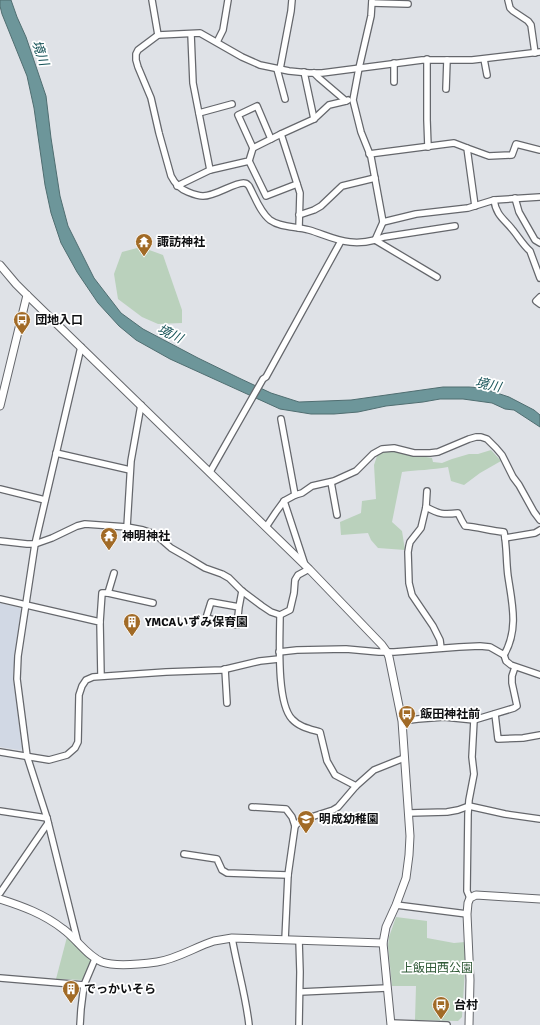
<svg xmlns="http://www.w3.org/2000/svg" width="540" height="1025" viewBox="0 0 540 1025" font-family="Signika,'Noto Sans JP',sans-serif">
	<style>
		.built { fill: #d1d8e4 }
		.green { fill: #bad1bc }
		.water { fill: #6d969a; stroke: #506e71 }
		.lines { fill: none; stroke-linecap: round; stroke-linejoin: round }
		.minor-casing { stroke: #65676c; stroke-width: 8 }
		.tertiary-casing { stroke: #65676c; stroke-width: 9 }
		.minor { stroke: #fff; stroke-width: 5.5 }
		.tertiary { stroke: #fff; stroke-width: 7 }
		.labels { text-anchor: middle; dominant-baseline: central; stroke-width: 3.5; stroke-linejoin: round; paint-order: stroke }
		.poi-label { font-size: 12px; font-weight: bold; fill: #0e0f11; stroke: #fff; text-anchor: start }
		.park-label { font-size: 12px; fill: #2f5936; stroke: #fff }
		.water-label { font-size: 13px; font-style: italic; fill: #165257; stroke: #fff }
	</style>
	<rect width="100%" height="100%" fill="#dfe2e7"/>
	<polygon class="built" points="0,603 20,608 21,610 15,655 13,678 22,749 20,750 0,747"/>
	<g class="green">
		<polygon points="141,247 163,255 182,310 182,323 158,324 142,317 118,299 114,274 122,252"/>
		<path d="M491,450L501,461L480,473L464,485L451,481L448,467C432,470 417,470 402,472L392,522L402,531L405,550L378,548L371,540L368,533L341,535L340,522L361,513L362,501L376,499L374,465L377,456L385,451L401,452L420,456L432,458L433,462L442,463L452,459L469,454H478Z"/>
		<polygon points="396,917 427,921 427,938 454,943 465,942 465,969 462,1017 458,1021 415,1020 416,986 392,986 388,946 389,937"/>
		<polygon points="67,937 92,959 83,980 56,979"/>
	</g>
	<polygon class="water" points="0,0 11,0 17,17 26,37 46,96 51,138 60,196 68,226 94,278 121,313 143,329 198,358 239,378 271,393 299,402 351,400 443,387 469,387 482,388 509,397 534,410 540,415 540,427 514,410 505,409 492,403 463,399 440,399 423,402 386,406 358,412 334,414 311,414 280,409 170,359 136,340 119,326 98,303 77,272 61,243 51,213 45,185 34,108 27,76 2,14 0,6"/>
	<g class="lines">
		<defs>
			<g id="minor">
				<polyline points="152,0 158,35"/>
				<polyline points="372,0 371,16 359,68 353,100 361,132 371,157 383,222 375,240"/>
				<polyline points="508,0 510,8 513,11 528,21 531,25 535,53"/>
				<polyline points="372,3 408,4"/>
				<polyline points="191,34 193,83 210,170"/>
				<polyline points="217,42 223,30 228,0"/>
				<polyline points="427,59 427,120 428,147"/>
				<polyline points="484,59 487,75"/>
				<polyline points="277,69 285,99"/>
				<polyline points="280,69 291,11 292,0"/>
				<polyline points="304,72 314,119"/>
				<polyline points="314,73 319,78 346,101 348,100"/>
				<polyline points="394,82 394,63"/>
				<polyline points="446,89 447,60"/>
				<polyline points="199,113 232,104"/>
				<polyline points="281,134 300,193 299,228"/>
				<polyline points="253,148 238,115 257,106 271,139"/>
				<polyline points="467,148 489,156 512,155 516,144 540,150"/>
				<polyline points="369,154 454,143 467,148 475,206"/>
				<polyline points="249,161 266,196 297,184"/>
				<polyline points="177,186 210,170 249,161 253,148 281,134 314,119 329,105 346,101"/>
				<polyline points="515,198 519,212 535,240 540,243"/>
				<path d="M494,200C496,215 504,219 512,229C518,236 523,245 530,251L540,278"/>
				<polyline points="299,215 314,210 321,206 342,186 375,178"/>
				<polyline points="383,222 416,214 468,208 494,200 540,197"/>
				<polyline points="375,240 384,237 455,226"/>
				<path d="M437,277L375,240C367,242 358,243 350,242C336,241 323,234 309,230C296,226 281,228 270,220C260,212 255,197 249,186C247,184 247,183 244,183C235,182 216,196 203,196C198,196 193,194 188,192C180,189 175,184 171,176L159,133L151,98L138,67L136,60V54L138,50L158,35L200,33L242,57L260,65L289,71L309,73H322L422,60H472L540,52"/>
				<polyline points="540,297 536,301 540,304"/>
				<polyline points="281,419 295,495"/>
				<polyline points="56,453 130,470"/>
				<polyline points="210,472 263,379 266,377 341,241"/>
				<polyline points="331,482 337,515"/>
				<polyline points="0,489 45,500"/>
				<polyline points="427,491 426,507 421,528 410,542 409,546 408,552 409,583 412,595 433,626 440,640 441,648"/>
				<polyline points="284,501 305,565"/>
				<path d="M426,507C439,514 443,515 458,513L462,521L465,526C478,527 491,531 504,532C507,547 506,561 508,576C512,603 519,629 504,655"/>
				<polyline points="127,527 131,461 141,405"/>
				<polyline points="266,527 276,512 284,501 295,495 302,493 312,486 334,481 356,471 373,454 382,449 394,448 414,453 430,453 438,452 469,439 476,437 481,437 487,439 496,448 502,455 513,477 519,485 534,512 540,520"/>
				<polyline points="505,538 535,533 540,530"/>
				<polyline points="0,541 27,544 35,544 52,538 77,526 85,524 127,527 143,530 155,534 171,548 185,556 205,568 222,574 229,578 242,591 262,606 271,612 280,615 290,610 294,593 295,580 298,575 309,569"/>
				<polyline points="108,593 114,573"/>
				<polyline points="0,599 100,622 101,676"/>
				<polyline points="239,607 211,602 206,618 237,625 239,607 242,591"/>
				<path d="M280,615C280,638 276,702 292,719C299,727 310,729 320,732L327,761L335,775L356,786"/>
				<polyline points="100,622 102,593 108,593 153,603"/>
				<polyline points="279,652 297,650 346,649 379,652 394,652 459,647 480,646 490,647 504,655 506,661 511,665 540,675"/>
				<polyline points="225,669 227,703"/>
				<polyline points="495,714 498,739 523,738 540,735"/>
				<polyline points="402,721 418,719 444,717 474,720 514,708 517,706 512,683 512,676 515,667"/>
				<polyline points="0,752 49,760 67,755 75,748 78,742 79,695 82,686 86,680 93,677 166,672 222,670 260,661 279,659"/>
				<polyline points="252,807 286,809 292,817 295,826 288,875 285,940"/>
				<polyline points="0,811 47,818"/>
				<polyline points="409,813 447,812 458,810 469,806 505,814 540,819"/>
				<polyline points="295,826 299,822 305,819 333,810 338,807 356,786 374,770 404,758"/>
				<polyline points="184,854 217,859 222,870 227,873 288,875"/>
				<polyline points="0,893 48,823"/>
				<polyline points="470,898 467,891 468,814 469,800 474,774 472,757 474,720"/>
				<polyline points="396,905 467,914"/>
				<path d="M232,938C237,967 246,996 249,1025"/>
				<polyline points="299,940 300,972 299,1025"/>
				<polyline points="78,943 47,818 27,756 17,679 18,656 35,544 81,347"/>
				<polyline points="0,978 84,985"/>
				<polyline points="300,992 387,988"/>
				<polyline points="391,1023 447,1025"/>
				<polyline points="80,1025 81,1009 84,985 95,959"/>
			</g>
			<g id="tertiary">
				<polyline points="0,265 16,284 27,295 309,569 382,645 387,652 389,657 402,721 410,836 409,855 406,878 396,905 386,927 383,943 391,1025"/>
				<polyline points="0,406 27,295"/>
				<path d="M0,899C22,906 44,914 63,929C76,938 87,956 102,962C116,967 142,964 157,962C177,959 195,947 214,941C220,940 226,939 232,938L383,943"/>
				<polyline points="469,1025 470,980 467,914 468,903 470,898 476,895 540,899"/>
			</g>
		</defs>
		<use href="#minor" class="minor-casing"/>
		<use href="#tertiary" class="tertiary-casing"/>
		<use href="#minor" class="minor"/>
		<use href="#tertiary" class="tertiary"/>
	</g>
	<defs>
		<symbol id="temple-pin" viewBox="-11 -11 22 30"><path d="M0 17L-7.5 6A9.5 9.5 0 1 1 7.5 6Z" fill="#a16a26" stroke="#fff"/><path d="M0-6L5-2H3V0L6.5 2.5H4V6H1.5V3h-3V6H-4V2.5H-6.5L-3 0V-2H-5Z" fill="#fff"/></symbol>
		<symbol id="bus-pin" viewBox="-11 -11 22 30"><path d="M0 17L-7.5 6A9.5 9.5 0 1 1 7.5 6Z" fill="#a16a26" stroke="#fff"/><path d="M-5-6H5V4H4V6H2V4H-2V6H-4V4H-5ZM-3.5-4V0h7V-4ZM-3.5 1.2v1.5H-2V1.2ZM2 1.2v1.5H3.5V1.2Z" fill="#fff"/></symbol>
		<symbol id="building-pin" viewBox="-11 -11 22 30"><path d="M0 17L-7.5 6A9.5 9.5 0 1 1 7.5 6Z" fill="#a16a26" stroke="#fff"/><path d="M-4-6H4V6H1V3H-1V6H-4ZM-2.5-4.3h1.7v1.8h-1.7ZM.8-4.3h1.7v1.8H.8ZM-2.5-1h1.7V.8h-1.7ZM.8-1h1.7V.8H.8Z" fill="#fff"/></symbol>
		<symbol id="school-pin" viewBox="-11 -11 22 30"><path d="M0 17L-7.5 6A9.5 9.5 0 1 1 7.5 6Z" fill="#a16a26" stroke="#fff"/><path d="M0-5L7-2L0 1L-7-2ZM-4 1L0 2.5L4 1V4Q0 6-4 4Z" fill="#fff"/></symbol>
	</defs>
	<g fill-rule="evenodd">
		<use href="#temple-pin" x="134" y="232" width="20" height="27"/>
		<use href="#bus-pin" x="12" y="310" width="20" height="27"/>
		<use href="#temple-pin" x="99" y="526" width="20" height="27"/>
		<use href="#building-pin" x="122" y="612" width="20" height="27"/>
		<use href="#bus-pin" x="397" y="704" width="20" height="27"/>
		<use href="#school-pin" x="296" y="809" width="20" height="27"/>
		<use href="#building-pin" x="61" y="979" width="20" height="27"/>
		<use href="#bus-pin" x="431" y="995" width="20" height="27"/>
	</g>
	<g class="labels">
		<g class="poi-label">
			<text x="157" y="242">諏訪神社</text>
			<text x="35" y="320">団地入口</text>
			<text x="122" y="536">神明神社</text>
			<text x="145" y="622">YMCAいずみ保育園</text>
			<text x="420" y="714">飯田神社前</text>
			<text x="319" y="819">明成幼稚園</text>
			<text x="84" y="989">でっかいそら</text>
			<text x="454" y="1005">台村</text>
		</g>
		<g class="park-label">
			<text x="437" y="968">上飯田西公園</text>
		</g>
		<g class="water-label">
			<text transform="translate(40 53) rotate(71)">境川</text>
			<text transform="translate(170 334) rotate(26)">境川</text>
			<text transform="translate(488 385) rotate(12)">境川</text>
		</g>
	</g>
</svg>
